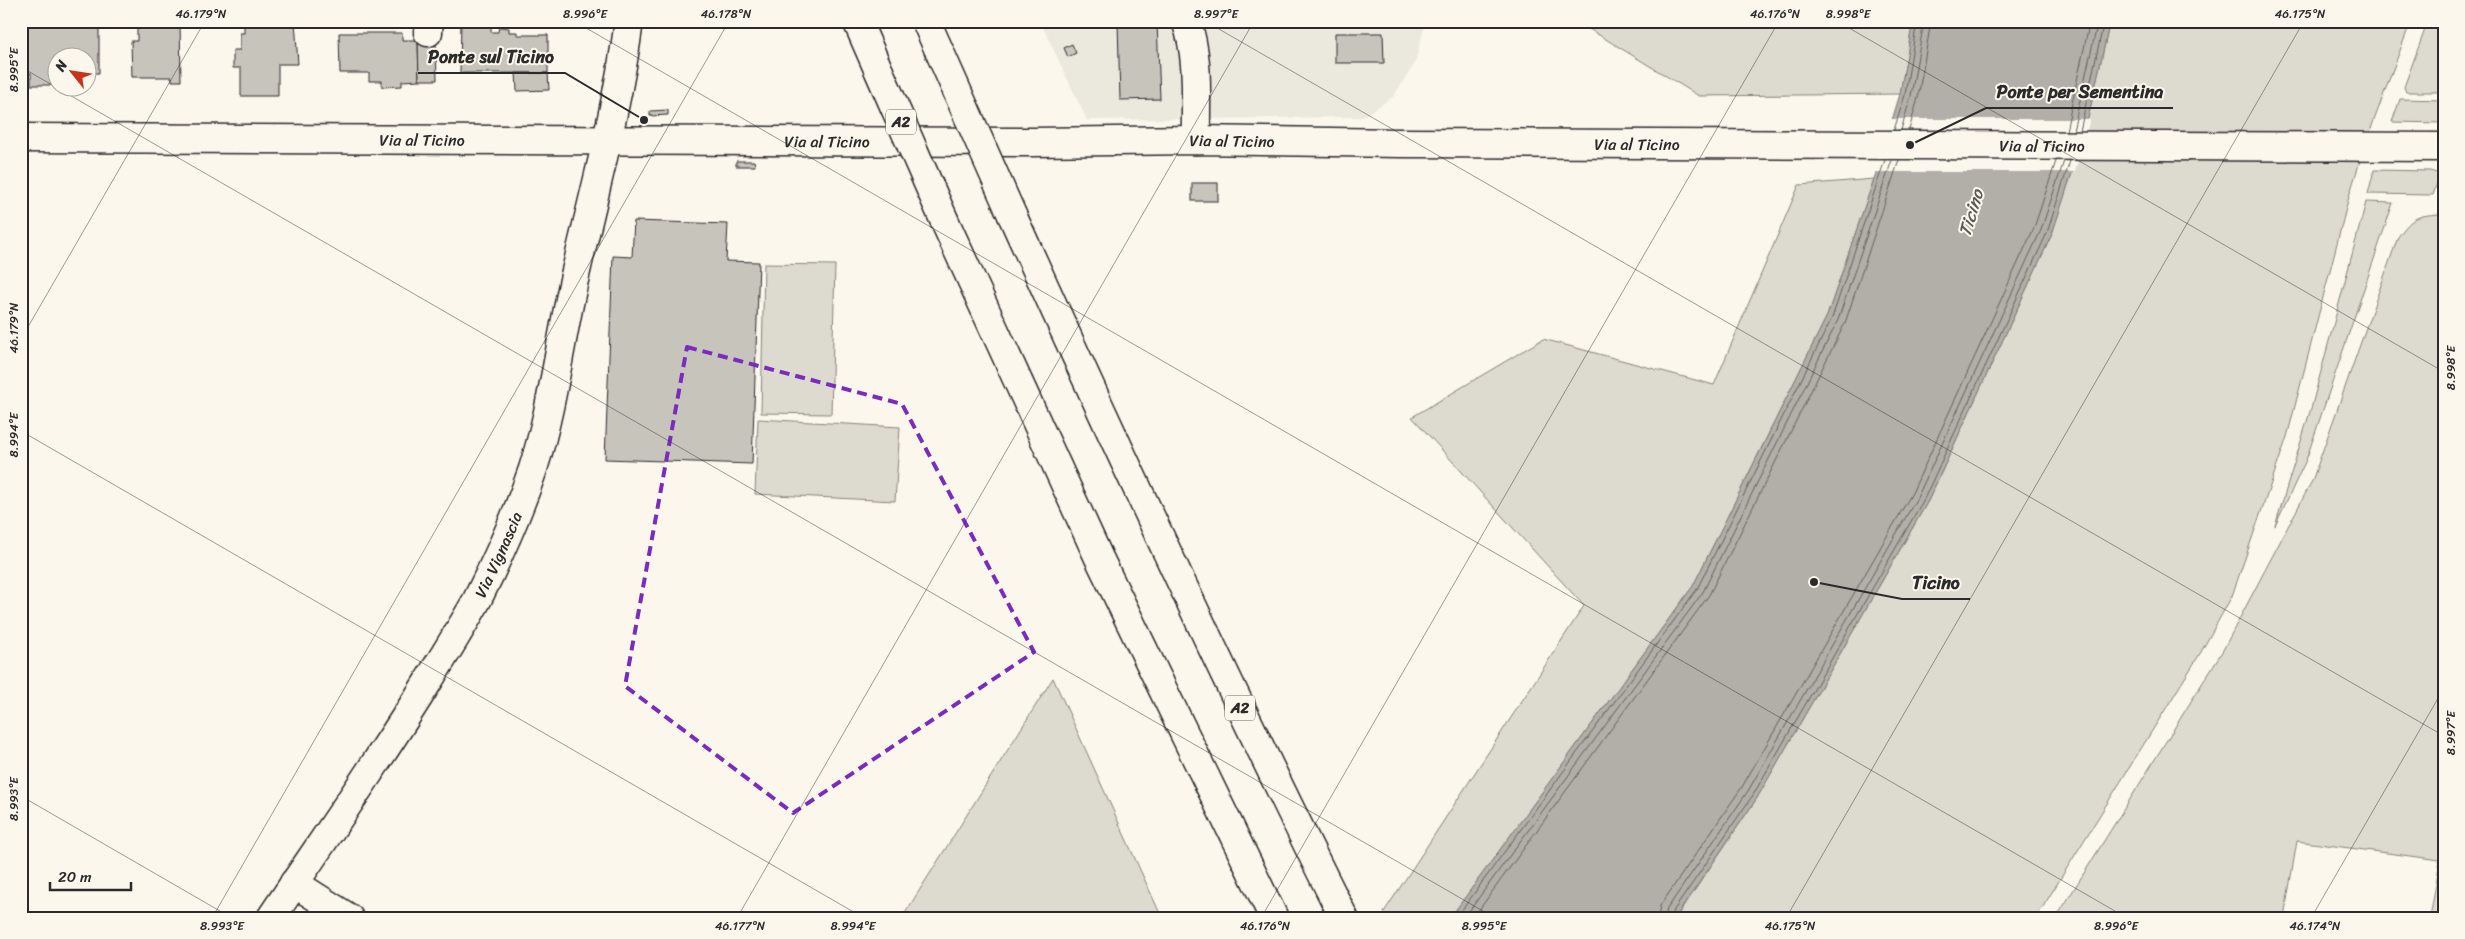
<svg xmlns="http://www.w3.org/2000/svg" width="2465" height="939" viewBox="0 0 2465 939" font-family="Sriracha,sans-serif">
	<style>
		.built { fill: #ebe8de }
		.green { fill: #dddad0; stroke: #84827e }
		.water { fill: #b1afa7; stroke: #7b7a75 }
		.pier { fill: #fbf7ec }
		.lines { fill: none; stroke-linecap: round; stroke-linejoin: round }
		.shore { stroke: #61605d; stroke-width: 1 }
		.building { fill: #c7c4bc; stroke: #2b2b2b }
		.minor-casing { stroke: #2b2b2b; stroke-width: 31 }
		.highway-casing { stroke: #2b2b2b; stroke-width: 31 }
		.minor { stroke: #fbf7ec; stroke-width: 28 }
		.highway { stroke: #fbf7ec; stroke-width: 28 }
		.highway-bridge-casing { stroke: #2b2b2b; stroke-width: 31; stroke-linecap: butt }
		.highway-bridge { stroke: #fbf7ec; stroke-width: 28 }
		.marked { fill: none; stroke: #7b2cbf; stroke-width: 4; stroke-dasharray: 10 6; stroke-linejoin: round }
		.ticks { fill: none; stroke: #2b2b2b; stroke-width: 1; stroke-opacity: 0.45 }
		.labels { text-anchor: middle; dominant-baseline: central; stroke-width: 4; stroke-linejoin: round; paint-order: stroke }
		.shield { fill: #fbf7ec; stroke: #696865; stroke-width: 1 }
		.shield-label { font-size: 15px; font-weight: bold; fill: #2b2b2b }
		.street-label { font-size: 16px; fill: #2b2b2b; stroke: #fbf7ec }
		.water-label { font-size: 18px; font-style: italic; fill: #5a5956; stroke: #fbf7ec }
		.leader { fill: none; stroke: #2b2b2b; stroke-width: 2 }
		.callout-dot { fill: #2b2b2b; stroke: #fbf7ec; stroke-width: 2 }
		.callout-label { font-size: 18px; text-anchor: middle; font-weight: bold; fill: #2b2b2b; stroke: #fbf7ec; stroke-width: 4; stroke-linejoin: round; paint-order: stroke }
		.neatline { fill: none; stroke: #2b2b2b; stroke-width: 2 }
		.ticks-label { font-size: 12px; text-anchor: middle; fill: #2b2b2b }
	</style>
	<rect width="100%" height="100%" fill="#fbf7ec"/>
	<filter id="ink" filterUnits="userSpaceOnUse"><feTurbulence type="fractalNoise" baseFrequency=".02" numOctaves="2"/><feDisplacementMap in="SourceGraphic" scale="10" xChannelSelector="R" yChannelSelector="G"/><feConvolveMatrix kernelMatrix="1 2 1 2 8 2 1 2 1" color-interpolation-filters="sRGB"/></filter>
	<g filter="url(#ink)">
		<polygon class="built" points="1040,21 1426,21 1415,63 1393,97 1362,117 1087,120"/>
		<g class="green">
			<polygon points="1576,21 1913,21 1900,94 1699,96"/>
			<polygon points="2110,21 2411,21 2366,142 2350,193 2287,437 2232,596 2201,652 2036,918 1676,918 1757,798 1928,501 2052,234 2084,136"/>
			<polygon points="2428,21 2444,21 2444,92 2406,92 2404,87"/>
			<polygon points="2400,99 2444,100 2444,123 2392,122"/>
			<polygon points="2374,170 2430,171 2440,174 2433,195 2368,194"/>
			<polygon points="1874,179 1827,316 1693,586 1450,918 1387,918 1384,912 1584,606 1412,417 1543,339 1714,385 1799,185"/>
			<polygon points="2366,202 2393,203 2306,460 2275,526 2312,405"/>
			<path d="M2444,214V918H2430L2440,860L2297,841L2284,918H2056L2223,650L2312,481L2398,237C2413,216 2418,215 2444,214Z"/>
			<polygon points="764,264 835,265 831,414 761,413"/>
			<polygon points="758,419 900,427 895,501 755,494"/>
			<polygon points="1053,678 1162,918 902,918"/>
		</g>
		<polygon class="water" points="1913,21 2110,21 2084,136 2052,234 1928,501 1757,798 1675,918 1450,918 1693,586 1827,316 1874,179 1900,94"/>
		<polygon class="pier" points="1890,119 2090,119 2075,172 1874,172"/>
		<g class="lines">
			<g class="shore">
				<polyline points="1894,130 1905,95 1917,21"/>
				<polyline points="1901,130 1911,96 1924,21"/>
				<polyline points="1909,130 1918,98 1931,21"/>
				<polyline points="2066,131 2090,21"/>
				<polyline points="2073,131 2098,21"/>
				<polyline points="2080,131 2104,21"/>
				<polyline points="1456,918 1697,589 1832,318 1885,160"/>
				<polyline points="1464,918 1703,592 1838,320 1892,160"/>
				<polyline points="1473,918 1709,595 1845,323 1899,160"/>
				<polyline points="1658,918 1660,906 1742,787 1912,493 2034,228 2056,161"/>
				<polyline points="1665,918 1667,909 1748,791 1918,496 2041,230 2064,161"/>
				<polyline points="1671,918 1672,913 1753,795 1924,499 2047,233 2070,161"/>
			</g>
		</g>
		<g class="building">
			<polygon points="21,21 99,21 99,73 88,73 88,58 58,58 58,85 31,85 31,73 21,73"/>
			<polygon points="137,21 180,21 181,81 172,81 172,77 132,77 131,41 137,41"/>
			<polygon points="244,21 295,21 298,64 278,64 278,96 241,96 241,68 233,68 233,50 240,50 240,33 244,33"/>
			<polygon points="461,21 491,21 491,32 498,32 499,27 509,28 509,32 517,32 517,35 548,35 548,73 460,73"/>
			<polygon points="1118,21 1157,21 1160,99 1120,100"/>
			<polygon points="339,33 402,33 402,40 418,40 419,80 402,81 402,86 382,87 382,81 369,81 369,73 340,73"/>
			<polygon points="1335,33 1383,33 1384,63 1335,63"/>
			<polygon points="418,41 436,41 437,80 419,80"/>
			<polygon points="1072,44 1076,53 1068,57 1064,48"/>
			<polygon points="516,73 548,73 549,90 517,91"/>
			<polygon points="668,110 668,115 650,116 650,111"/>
			<polygon points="736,161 754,161 755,166 736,166"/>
			<rect x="1192" y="183" width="26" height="18"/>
			<polygon points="634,221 728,224 726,261 759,262 752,464 605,459 613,256 632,257"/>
		</g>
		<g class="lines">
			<defs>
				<g id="minor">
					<path d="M1186,21C1200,57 1195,103 1196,140"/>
					<polyline points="428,32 429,21"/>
					<path id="s1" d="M21,138L1033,142L1196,140L1400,143L2444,147"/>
					<polyline points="294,883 349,918"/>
					<path id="s2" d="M271,918C324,839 379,761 429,680C445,654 462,627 477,600C498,558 518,513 533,469C554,403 561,333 577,267C596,185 618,105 629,21"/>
				</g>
				<g id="highway">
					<path d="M1012,215C1119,452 1228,686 1344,918"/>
					<polyline points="945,222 1099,558 1274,918"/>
				</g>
			</defs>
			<use href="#minor" class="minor-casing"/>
			<use href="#highway" class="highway-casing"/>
			<use href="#minor" class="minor"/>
			<use href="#highway" class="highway"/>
			<defs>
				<g id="highway-bridge">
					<polyline points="857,21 945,222"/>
					<polyline points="926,21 1012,215"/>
				</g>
			</defs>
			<use href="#highway-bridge" class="highway-bridge-casing"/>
			<use href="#highway-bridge" class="highway-bridge"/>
		</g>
	</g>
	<path class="marked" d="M687,347L902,404L1034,652L793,813L625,686Z"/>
	<path class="ticks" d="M574,21L2127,918M1205,21L2444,736M1837,21L2444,372M21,67L1495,918M21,339L205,21M21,431L864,918M21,796L232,918M212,918L729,21M737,918L1254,21M1261,918L1779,21M1786,918L2304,21M2311,918L2444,688"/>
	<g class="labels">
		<g class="shield">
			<rect x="886" y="109.5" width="30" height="25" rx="4"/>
			<rect x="1225" y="695.5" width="30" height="25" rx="4"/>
		</g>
		<g class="shield-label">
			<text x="901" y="122">A2</text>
			<text x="1240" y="708">A2</text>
		</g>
		<g class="street-label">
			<text stroke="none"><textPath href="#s1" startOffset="401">Via al Ticino</textPath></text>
			<text stroke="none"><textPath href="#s1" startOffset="806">Via al Ticino</textPath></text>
			<text stroke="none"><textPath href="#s1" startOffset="1211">Via al Ticino</textPath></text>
			<text stroke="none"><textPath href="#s1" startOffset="1616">Via al Ticino</textPath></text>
			<text stroke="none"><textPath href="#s1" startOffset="2021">Via al Ticino</textPath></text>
			<text stroke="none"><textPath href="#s2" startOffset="429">Via Vignascia</textPath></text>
		</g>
		<g class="water-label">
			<text transform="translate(1971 213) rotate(-73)">Ticino</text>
		</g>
	</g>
	<path class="leader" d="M644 120L565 73H418M1910 145L1986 108H2173M1814 582L1902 599H1970"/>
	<g class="callout-dot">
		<circle cx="644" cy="120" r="5"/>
		<circle cx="1910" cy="145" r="5"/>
		<circle cx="1814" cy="582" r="5"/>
	</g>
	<g class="callout-label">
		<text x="491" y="63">Ponte sul Ticino</text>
		<text x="2080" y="98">Ponte per Sementina</text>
		<text x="1936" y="589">Ticino</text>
	</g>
	<rect width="2465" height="939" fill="none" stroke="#fbf7ec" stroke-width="55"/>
	<g transform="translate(72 72) rotate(300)"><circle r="24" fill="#fbf7ec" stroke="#a8a59f"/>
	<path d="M0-4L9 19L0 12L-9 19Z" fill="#c8321e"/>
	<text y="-8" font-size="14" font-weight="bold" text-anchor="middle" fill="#2b2b2b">N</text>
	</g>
	<path d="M50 882v8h81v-8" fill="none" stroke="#2b2b2b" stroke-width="2.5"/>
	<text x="58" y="882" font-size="15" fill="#2b2b2b" stroke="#fbf7ec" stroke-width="4" paint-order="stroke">20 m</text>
	<rect x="28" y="28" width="2410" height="884" class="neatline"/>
	<g class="ticks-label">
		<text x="201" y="18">46.179°N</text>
		<text x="585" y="18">8.996°E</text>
		<text x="726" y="18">46.178°N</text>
		<text x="1216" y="18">8.997°E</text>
		<text x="1775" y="18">46.176°N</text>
		<text x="1848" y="18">8.998°E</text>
		<text x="2300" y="18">46.175°N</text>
		<text transform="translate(14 70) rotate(-90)" y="4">8.995°E</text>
		<text transform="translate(14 328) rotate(-90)" y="4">46.179°N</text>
		<text transform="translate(2451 368) rotate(-90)" y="4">8.998°E</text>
		<text transform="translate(14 435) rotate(-90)" y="4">8.994°E</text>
		<text transform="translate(2451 733) rotate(-90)" y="4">8.997°E</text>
		<text transform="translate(14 799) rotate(-90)" y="4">8.993°E</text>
		<text x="222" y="930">8.993°E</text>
		<text x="740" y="930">46.177°N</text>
		<text x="853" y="930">8.994°E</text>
		<text x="1265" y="930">46.176°N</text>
		<text x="1484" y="930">8.995°E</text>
		<text x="1790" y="930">46.175°N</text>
		<text x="2116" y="930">8.996°E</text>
		<text x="2315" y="930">46.174°N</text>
	</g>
</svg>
